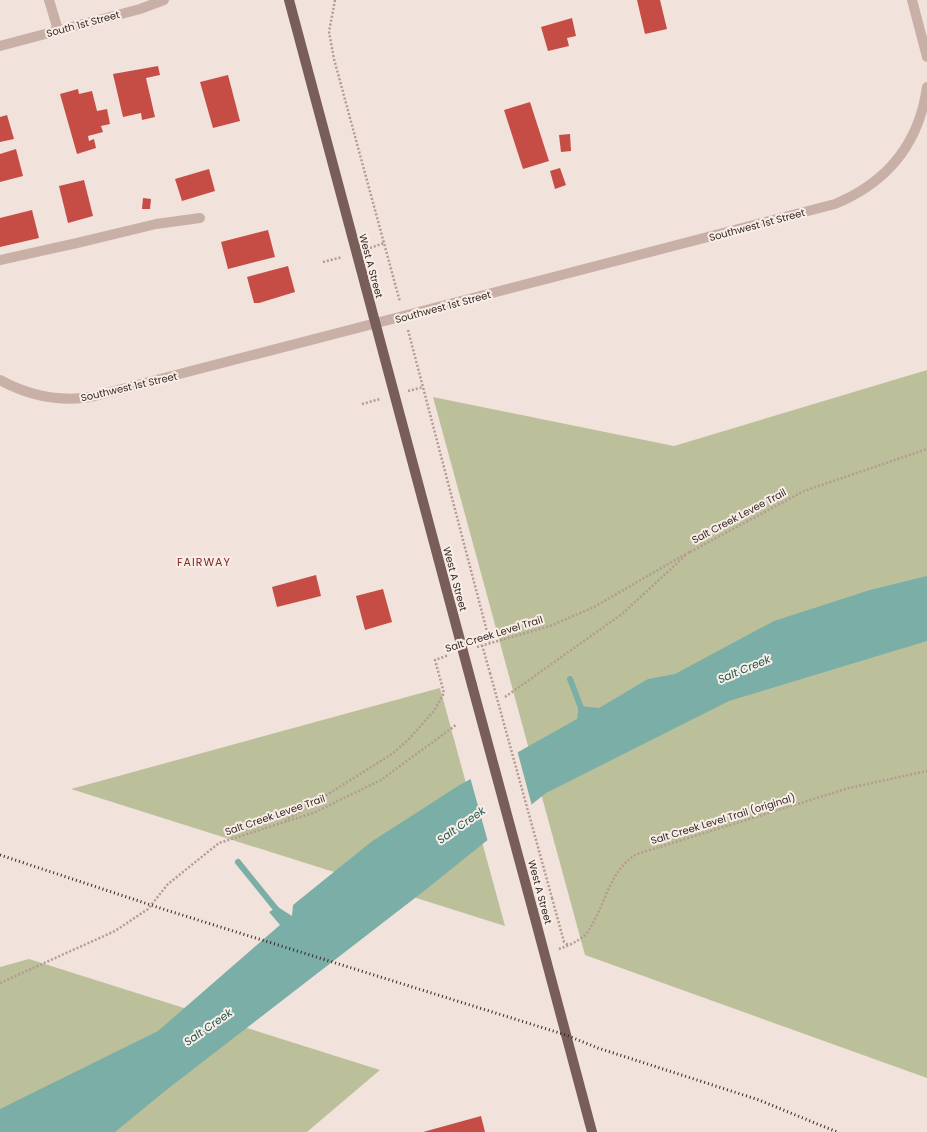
<svg xmlns="http://www.w3.org/2000/svg" width="927" height="1132" viewBox="0 0 927 1132" font-family="Poppins,sans-serif">
	<style>
		.green { fill: #bbc09b }
		.water { fill: #7aaea7 }
		.pier { fill: #f1e3db }
		.lines { fill: none; stroke-linecap: round; stroke-linejoin: round }
		.stream { stroke: #7aaea7; stroke-width: 6 }
		.building { fill: #c54d45 }
		.path { stroke: #b59a91; stroke-width: 2.5; stroke-dasharray: 2 2; stroke-linecap: butt }
		.minor { stroke: #c9b0a7; stroke-width: 10 }
		.major { stroke: #785d58; stroke-width: 10 }
		.rail { stroke: #362927; stroke-width: 3; stroke-dasharray: 1 3; stroke-linecap: butt }
		.path-bridge { stroke: #b59a91; stroke-width: 2.5; stroke-dasharray: 2 2; stroke-linecap: butt }
		.major-bridge { stroke: #785d58; stroke-width: 10 }
		.labels { text-anchor: middle; dominant-baseline: central; stroke-width: 4; stroke-linejoin: round; paint-order: stroke }
		.street-label { font-size: 10px; fill: #362927; stroke: #f9eee7 }
		.neighbourhood-label { font-size: 11px; letter-spacing: 1px; fill: #842721; stroke: #f9eee7 }
		.water-label { font-size: 11px; font-style: italic; fill: #1d5750; stroke: #f9eee7 }
	</style>
	<rect width="100%" height="100%" fill="#f1e3db"/>
	<g class="green">
		<polygon points="927,370 927,1078 585,955 433,397 674,446"/>
		<polygon points="440,688 505,926 71,789 436,689"/>
		<polygon points="29,959 380,1070 307,1132 0,1132 0,967"/>
	</g>
	<polygon class="water" points="927,576 927,641 729,701 546,793 424,891 165,1091 115,1132 0,1132 0,1109 158,1031 280,925 269,912 278,907 292,916 293,905 371,842 458,786 577,719 579,706 599,708 648,679 675,674 774,621 870,590"/>
	<polygon class="pier" points="517,750 532,806 488,842 470,777"/>
	<g class="lines">
		<g class="stream">
			<polyline points="570,679 583,713"/>
			<polyline points="238,862 280,914"/>
		</g>
	</g>
	<g class="building">
		<polygon points="637,0 660,0 667,29 645,34"/>
		<polygon points="572,18 576,36 567,38 569,46 548,51 541,27"/>
		<polygon points="158,66 160,75 146,78 155,117 142,120 141,113 123,117 113,74"/>
		<polygon points="228,75 240,121 213,128 200,82"/>
		<polygon points="78,89 79,94 92,91 97,111 107,109 110,124 101,126 103,132 88,136 89,141 94,139 96,148 77,154 60,94"/>
		<polygon points="530,102 549,161 523,169 504,110"/>
		<polygon points="7,115 14,139 0,142 0,117"/>
		<polygon points="570,134 571,151 561,152 559,135"/>
		<polygon points="16,149 23,176 0,182 0,154"/>
		<polygon points="560,168 566,185 555,189 550,171"/>
		<polygon points="209,169 215,191 182,201 175,179"/>
		<polygon points="84,180 93,216 68,223 59,186"/>
		<polygon points="143,198 151,199 150,209 142,209"/>
		<polygon points="32,210 39,238 0,247 0,218"/>
		<polygon points="268,230 275,257 228,269 221,242"/>
		<polygon points="288,266 295,292 259,303 254,303 247,277"/>
		<polygon points="316,575 321,596 277,607 272,587"/>
		<polygon points="383,589 392,622 365,630 356,596"/>
		<polygon points="481,1116 485,1132 423,1132"/>
	</g>
	<g class="lines">
		<g class="path">
			<polyline points="335,0 329,32 334,59 400,302"/>
			<polyline points="370,248 384,243"/>
			<polyline points="323,262 342,257"/>
			<polyline points="408,330 490,643"/>
			<polyline points="408,391 423,387"/>
			<polyline points="362,404 380,399"/>
			<polyline points="690,552 804,491 927,449"/>
			<polyline points="482,645 490,673"/>
			<polyline points="477,647 550,626 594,607 691,551"/>
			<polyline points="505,697 622,614 686,555"/>
			<polyline points="285,821 392,754 408,740 434,711 444,693 435,660 449,655"/>
			<polyline points="552,898 564,942 568,945"/>
			<path d="M559,949C568,946 579,941 586,934C605,909 608,870 637,854L849,788L927,771"/>
			<polyline points="0,983 115,931 148,909 168,884 219,843 313,813 381,780 456,725"/>
		</g>
		<g class="minor">
			<polyline points="49,0 58,30"/>
			<polyline points="912,0 927,57"/>
			<polyline points="0,46 140,9 164,0"/>
			<polyline points="0,260 77,243 156,224 200,218"/>
			<path d="M0,380C29,396 58,402 91,397L835,204C888,182 919,144 927,87"/>
		</g>
		<g class="major">
			<polyline points="289,0 472,685"/>
			<polyline points="533,911 592,1132"/>
		</g>
		<polyline class="rail" points="0,855 166,910 566,1035 598,1048 759,1100 837,1132"/>
		<polyline class="path-bridge" points="490,673 552,898"/>
		<polyline class="major-bridge" points="472,685 533,911"/>
	</g>
	<g class="labels">
		<g class="street-label">
			<text transform="translate(83 24) rotate(-15)">South 1st Street</text>
			<text transform="translate(757 225) rotate(-15)">Southwest 1st Street</text>
			<text transform="translate(371 266) rotate(75)">West A Street</text>
			<text transform="translate(443 307) rotate(-15)">Southwest 1st Street</text>
			<text transform="translate(129 387) rotate(-13)">Southwest 1st Street</text>
			<text transform="translate(739 516) rotate(-28)">Salt Creek Levee Trail</text>
			<text transform="translate(455 579) rotate(75)">West A Street</text>
			<text transform="translate(494 634) rotate(-17)">Salt Creek Level Trail</text>
			<text transform="translate(275 815) rotate(-19)">Salt Creek Levee Trail</text>
			<text transform="translate(723 819) rotate(-17)">Salt Creek Level Trail (original)</text>
			<text transform="translate(540 892) rotate(75)">West A Street</text>
		</g>
		<g class="neighbourhood-label">
			<text x="204" y="562">FAIRWAY</text>
		</g>
		<g class="water-label">
			<text transform="translate(744 669) rotate(-23)">Salt Creek</text>
			<text transform="translate(461 825) rotate(-35)">Salt Creek</text>
			<text transform="translate(208 1027) rotate(-35)">Salt Creek</text>
		</g>
	</g>
</svg>
